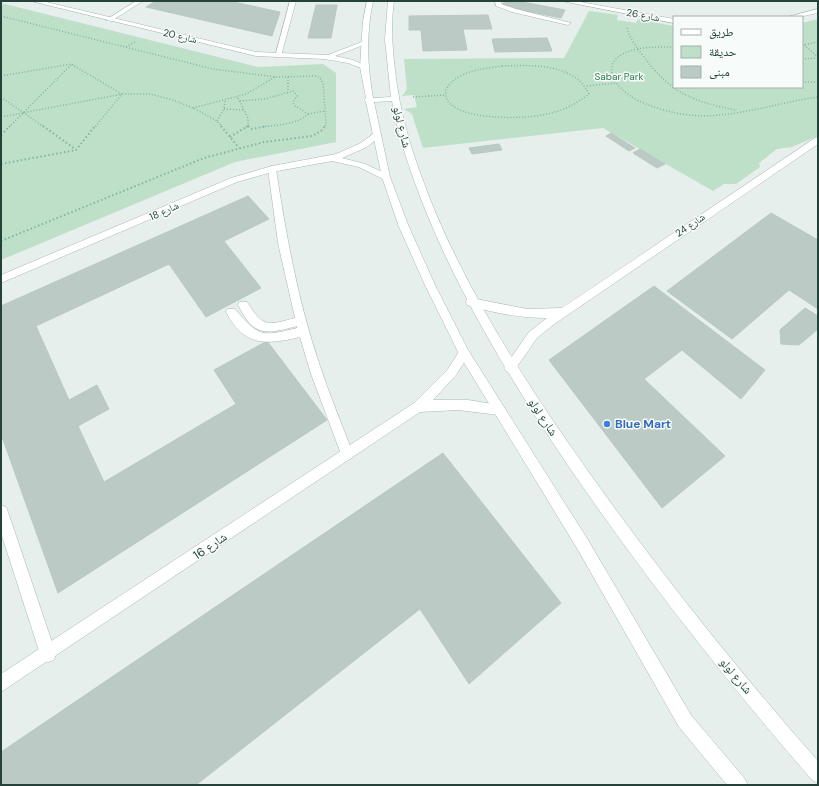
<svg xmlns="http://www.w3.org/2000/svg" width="819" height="786" viewBox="0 0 819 786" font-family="'DM Sans','Noto Naskh Arabic',sans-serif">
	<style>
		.green { fill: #bfe0c8 }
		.building { fill: #bbcac4; stroke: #b8c9c2 }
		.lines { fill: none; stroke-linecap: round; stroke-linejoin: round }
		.lane-casing { stroke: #a8b8b2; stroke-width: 1 }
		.street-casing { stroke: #a8b8b2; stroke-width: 1 }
		.secondary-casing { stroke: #a4bbb3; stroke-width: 1 }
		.path-far1 { stroke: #86b3a5; stroke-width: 1.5; stroke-dasharray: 1 2; stroke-linecap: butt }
		.path { stroke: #86b3a5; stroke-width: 2; stroke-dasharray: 1.5 2.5; stroke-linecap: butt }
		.lane { fill: #fff; fill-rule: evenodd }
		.street { fill: #fff; fill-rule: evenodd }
		.secondary { fill: #fff; fill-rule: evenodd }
		.shop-dot { fill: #3f7fe0; stroke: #f7fbf9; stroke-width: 1.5 }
		.labels { text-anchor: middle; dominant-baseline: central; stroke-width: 3; stroke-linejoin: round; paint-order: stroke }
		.far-street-label { font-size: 10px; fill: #24423a; stroke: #f7fbf9 }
		.far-park-label { font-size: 10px; fill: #2d7a4b; stroke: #f7fbf9 }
		.street-label { font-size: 12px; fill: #24423a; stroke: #f7fbf9 }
		.shop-label { font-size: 12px; font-weight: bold; fill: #366cbe; stroke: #f7fbf9; text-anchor: start }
	</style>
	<rect width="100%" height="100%" fill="#e6efeb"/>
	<g class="green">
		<polygon points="1,3 258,67 323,64 336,73 336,142 235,162 1,260"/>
		<polygon points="589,11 618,15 617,20 636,23 638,19 674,26 674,87 802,87 802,23 818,19 818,136 792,147 777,149 759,163 760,167 736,184 724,184 713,191 603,128 423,148 412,114 404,109 417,107 414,95 402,96 407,89 404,59 564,58"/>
	</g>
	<g class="building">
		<polygon points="156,1 229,1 280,12 272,36 146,7"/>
		<polygon points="505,1 517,1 565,10 561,18 501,6"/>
		<polygon points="316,5 337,5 331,38 308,38"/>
		<polygon points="488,15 492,29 463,29 467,50 423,51 421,30 409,30 409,16"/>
		<polygon points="547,38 552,51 495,52 492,39"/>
		<polygon points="611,133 635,148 629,151 606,136"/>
		<polygon points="499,144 502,150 472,154 469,148"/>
		<polygon points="640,149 665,164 657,168 633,153"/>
		<polygon points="248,196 269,219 224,241 261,288 206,317 169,264 36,326 69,400 97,385 109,409 78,426 104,482 236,404 214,370 267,341 327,420 58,593 1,434 1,306"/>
		<polygon points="771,213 818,240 818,309 789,290 732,339 667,291"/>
		<polygon points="654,286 765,370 741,399 682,350 644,379 725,456 662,508 549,360"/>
		<polygon points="805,308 818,316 818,329 799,345 781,344 780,330"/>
		<polygon points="443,453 561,603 469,684 420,609 196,785 1,785 1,752"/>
	</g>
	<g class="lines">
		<defs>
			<g id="lane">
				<polygon points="136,1 143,1 111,21 106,20"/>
				<polygon points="290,1 296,1 281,56 275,57"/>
				<polygon points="495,1 501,1 501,4 516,9 571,23 568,25 512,12 496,6"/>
				<path d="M272,166L276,169C286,235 298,301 319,363C329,394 342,424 353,454L352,458L347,460L342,458L341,454L311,374L300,337C266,345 244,347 226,312L227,309H235C259,337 262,337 297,328V326C264,335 254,336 238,305L239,302H247C263,327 266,326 295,318L278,243L268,169Z"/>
				<polygon points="1,505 6,507 8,512 56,654 54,660 48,662 42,660 40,654 1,533"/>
			</g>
			<g id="street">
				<polygon points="31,1 42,1 256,52 328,55 364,41 366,42 366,44 335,56 353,60 368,67 364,69 348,63 324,59 256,56"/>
				<polygon points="562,1 575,1 674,19 674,23"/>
				<polygon points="818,9 818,13 799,17 787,17"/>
				<polygon points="373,134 376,134 380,136 367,147 342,158 365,164 389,175 389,179 383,179 359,167 332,161 272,172 237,182 1,283 1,275 231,178 272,166 336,154 361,143"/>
				<path d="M815,138H818V144L553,325L537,338L514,371L510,373L506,371L504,368L506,365L529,332L547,318C521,318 493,313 467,305L466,302L467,299L471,298L527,309L562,308Z"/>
				<polygon points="464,348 468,350 470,353 468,356 456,375 433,400 468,400 499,405 503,406 505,410 503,414 499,415 458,410 420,412 1,692 1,674 414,403 448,369 460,350"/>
			</g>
			<path id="secondary" d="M367,1H373C366,36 367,63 373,98L391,97L385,40L388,1H394C390,29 393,57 397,85C403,128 418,169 434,209C477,311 539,403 603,492C670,585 742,675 818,761V783L812,780C725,680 644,576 569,467C514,385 462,301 425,209C411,174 399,139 392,101L374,102L390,177L409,227L435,285L468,350L588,540L691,715L745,779L748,785H727L679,727L578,550L460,356L425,285L399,227L382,177L366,102L364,100L366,98L360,67L363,21Z"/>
		</defs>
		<use href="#lane" class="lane-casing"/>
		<use href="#street" class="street-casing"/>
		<use href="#secondary" class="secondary-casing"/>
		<g class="path-far1">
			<polyline points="1,16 213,69 276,77 316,76 320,78 323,83 326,125 324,127"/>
			<path d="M627,28C630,39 637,48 644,57C671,93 692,101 735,110"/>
			<polyline points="802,45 818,42"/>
			<polyline points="804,45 818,57"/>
			<polyline points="126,47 136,41"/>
			<path d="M674,47C657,47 632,46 618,57C612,62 610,69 613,76C622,99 654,108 676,113C723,123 772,103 818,97"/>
			<polyline points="802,59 818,58"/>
			<path d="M502,66C531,65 575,63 589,94C575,105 560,112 542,115C524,119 440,122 446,90C455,71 483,69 502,66Z"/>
			<polyline points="1,76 71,64 122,94 95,127"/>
			<polyline points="288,77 288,91"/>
			<polyline points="802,82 818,82"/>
			<polyline points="587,86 616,83"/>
			<polyline points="1,97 44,127"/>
			<polyline points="413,97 445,95"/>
			<polyline points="238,98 248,118 248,126 250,127"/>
			<path d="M240,101L265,99L293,91L297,96L293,102L294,105L308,114C297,125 276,125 262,127"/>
			<polyline points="193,108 246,94 275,77"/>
			<polyline points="224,109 244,110"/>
			<polyline points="308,114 324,111"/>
			<polyline points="1,117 122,94 150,94 173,100 193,108 217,121 222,127"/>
			<polyline points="217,121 224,109 225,101"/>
			<polyline points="9,127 71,65"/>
			<polyline points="246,127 248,126"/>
		</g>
		<g class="path">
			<polyline points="43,126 75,149"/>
			<polyline points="221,126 239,148"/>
			<polyline points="248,126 252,129 267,126"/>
			<polyline points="1,135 10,126"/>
			<polyline points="230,137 248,126"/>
			<polyline points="1,164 76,150 95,126"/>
			<polyline points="1,241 204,158 264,142 312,136 321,131 325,126"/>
		</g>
		<use href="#lane" class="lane"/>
		<use href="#street" class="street"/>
		<use href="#secondary" class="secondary"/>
	</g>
	<circle class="shop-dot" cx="607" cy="424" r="4"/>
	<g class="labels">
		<g class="far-street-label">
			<text transform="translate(643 15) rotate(10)">شارع 26</text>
			<text transform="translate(180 36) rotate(13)">شارع 20</text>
			<text transform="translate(164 211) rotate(-24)">شارع 18</text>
			<text transform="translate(690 225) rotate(-34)">شارع 24</text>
		</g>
		<g class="far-park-label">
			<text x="619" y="76">Sabar Park</text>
		</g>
		<g class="street-label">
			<text transform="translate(402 127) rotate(76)">شارع لولو</text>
			<text transform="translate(543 417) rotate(56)">شارع لولو</text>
			<text transform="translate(210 546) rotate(-34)">شارع 16</text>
			<text transform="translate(736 676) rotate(50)">شارع لولو</text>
		</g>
		<g class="shop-label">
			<text x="615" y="424">Blue Mart</text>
		</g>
	</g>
	<rect width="819" height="786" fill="none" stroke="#24423a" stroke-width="4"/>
	<rect x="673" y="16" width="130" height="72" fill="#f7fbf9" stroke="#a3b1ad"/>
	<rect x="681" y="29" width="20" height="6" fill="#ffffff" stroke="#a3b1ad"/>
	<text x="709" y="36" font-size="12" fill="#24423a">طريق</text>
	<rect x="681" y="46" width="20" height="12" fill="#bfe0c8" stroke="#a3b1ad"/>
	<text x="709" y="56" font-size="12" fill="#24423a">حديقة</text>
	<rect x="681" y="66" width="20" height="12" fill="#bbcac4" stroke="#a3b1ad"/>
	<text x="709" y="76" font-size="12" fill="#24423a">مبنى</text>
</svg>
